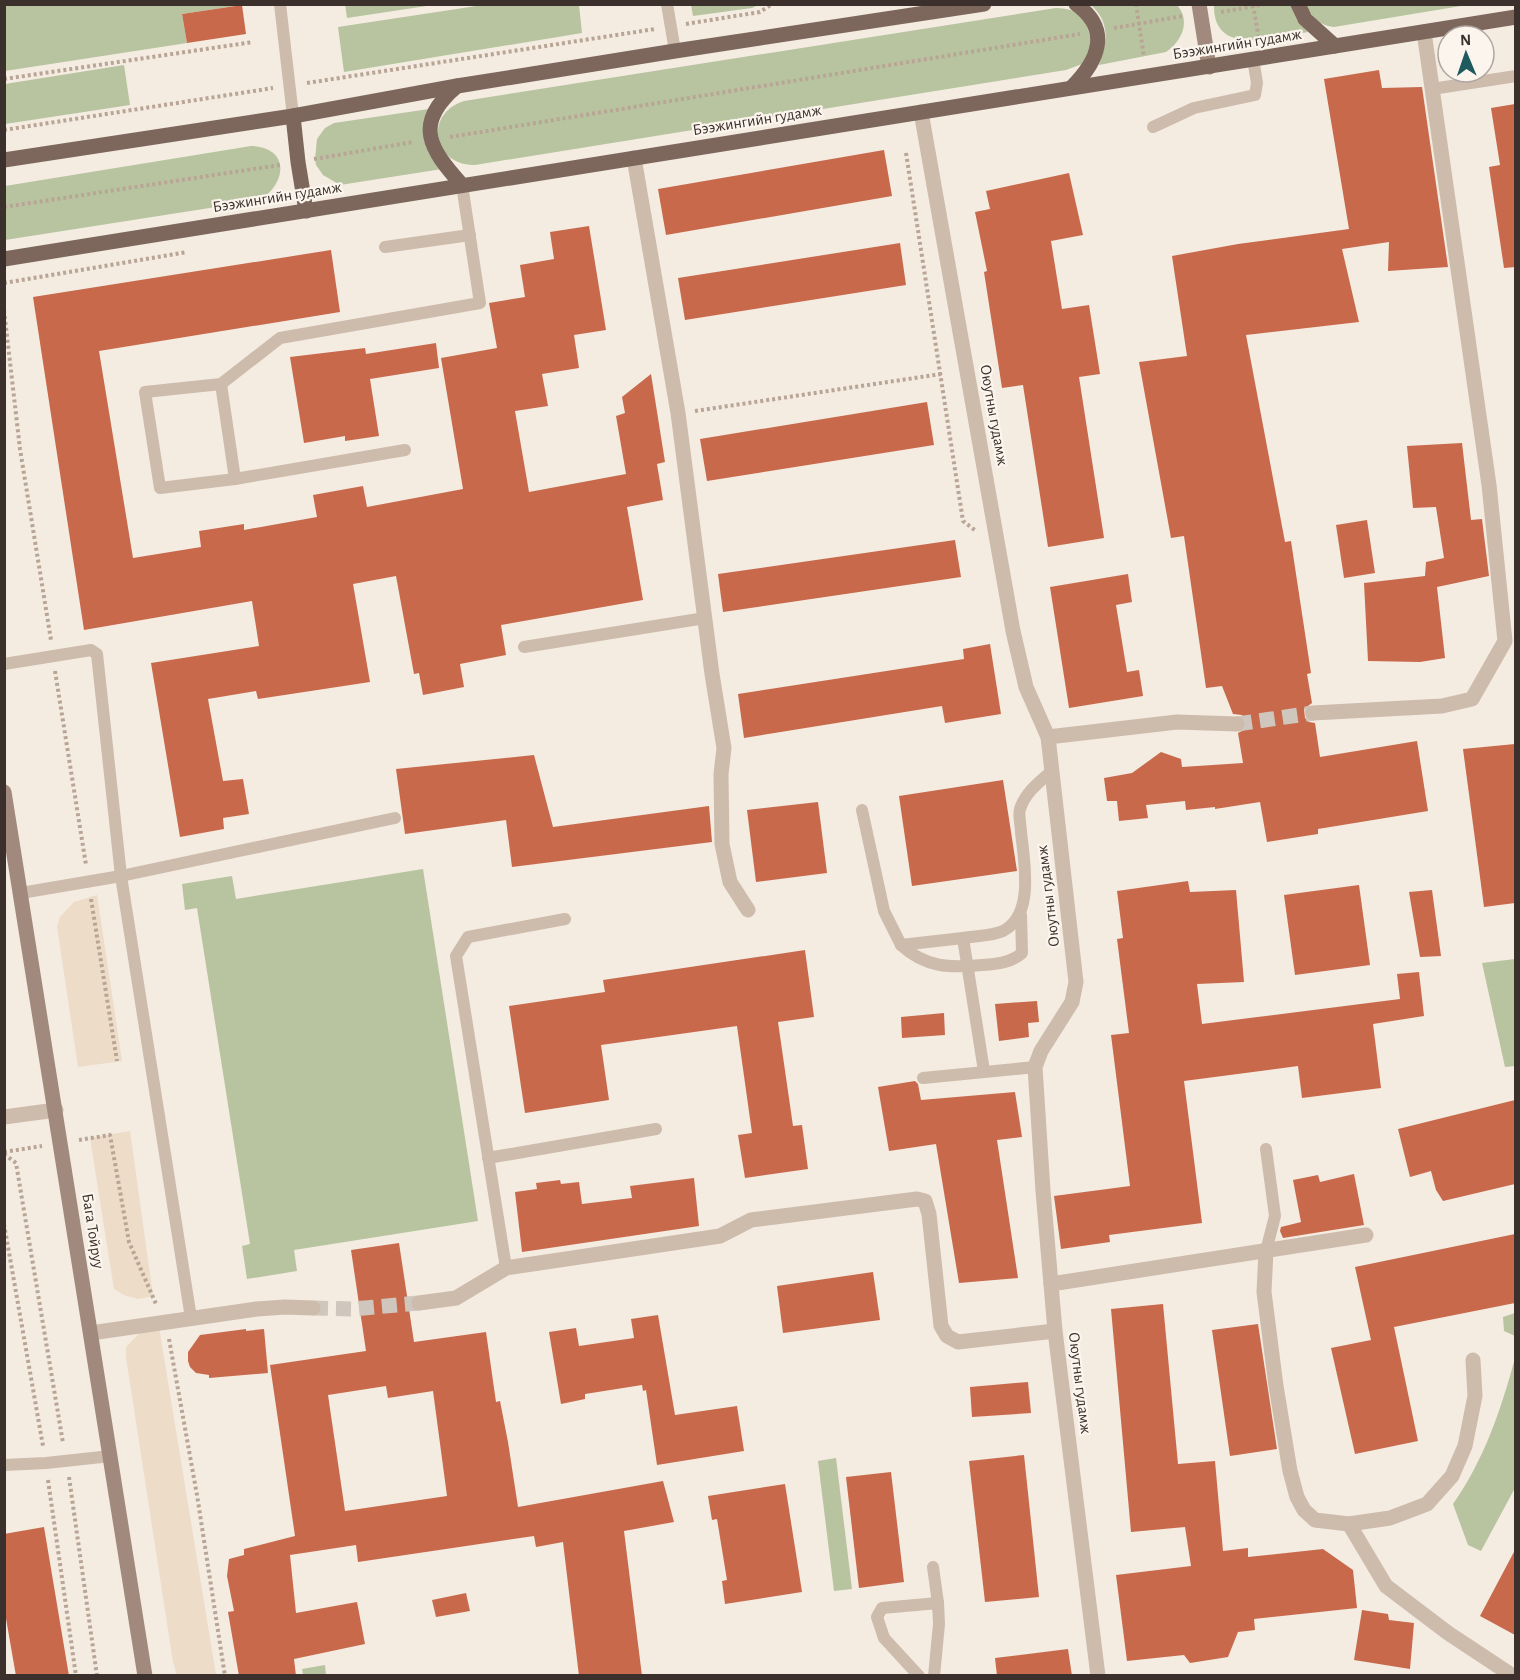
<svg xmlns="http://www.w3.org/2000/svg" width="1520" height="1680" viewBox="0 0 1520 1680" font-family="'Alegreya Sans',sans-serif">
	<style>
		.green { fill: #b8c4a0 }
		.plaza { fill: #ecdcc8 }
		.building { fill: #c8694b; fill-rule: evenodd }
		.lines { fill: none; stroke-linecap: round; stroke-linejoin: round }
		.minor-tunnel { stroke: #cfc6bd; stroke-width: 15; stroke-dasharray: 15 8; stroke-linecap: butt }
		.path { stroke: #b9a596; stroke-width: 4; stroke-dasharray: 3 3; stroke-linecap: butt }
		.service { stroke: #cdbbac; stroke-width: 12 }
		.minor { stroke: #cdbbac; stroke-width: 15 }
		.tertiary { stroke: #cdbbac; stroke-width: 15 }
		.secondary { stroke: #a18a7d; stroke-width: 15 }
		.primary { stroke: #7d675c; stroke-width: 15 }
		.labels { text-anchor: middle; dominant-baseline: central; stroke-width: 4.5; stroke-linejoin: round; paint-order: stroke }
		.street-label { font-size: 16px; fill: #3b302b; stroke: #fbf5ee }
	</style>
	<rect width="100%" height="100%" fill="#f4ebe1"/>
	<g class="green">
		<polygon points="240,4 242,5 182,14 187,43 5,71 5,5"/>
		<polygon points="345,4 433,4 433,5 347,18"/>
		<polygon points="579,5 582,33 344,72 338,27 483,5"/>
		<polygon points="691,5 691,4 758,5 752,8 693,16"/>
		<path d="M1091,5H1177C1191,21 1182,41 1166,52L1099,65C1108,42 1110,22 1091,5Z"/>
		<path d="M1214,5H1291L1297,20L1308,32C1275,37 1213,58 1214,5Z"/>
		<path d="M1306,5H1467L1334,27C1320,26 1311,17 1306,5Z"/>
		<path d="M1056,8C1082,8 1087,22 1092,44L1082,64L1066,70L475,165C433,166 423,114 464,101Z"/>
		<polygon points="124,65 130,105 5,124 5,84"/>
		<path d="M429,109C417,132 424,152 442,169L340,185L323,175L316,165L315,159L317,139L325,128L334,123Z"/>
		<path d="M251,146C289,147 288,182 260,200L5,240V186Z"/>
		<polygon points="423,869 478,1221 294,1250 297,1271 247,1279 242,1246 250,1244 197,908 185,910 182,884 232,876 236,899"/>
		<polygon points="1515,959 1515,1066 1505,1067 1482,963"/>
		<polygon points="1515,1313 1516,1313 1515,1336 1504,1331 1503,1317"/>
		<path d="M1515,1358V1488L1481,1551L1468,1545L1453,1504C1484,1460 1501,1410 1515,1358Z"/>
		<polygon points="836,1458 852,1589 834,1591 818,1461"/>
		<polygon points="325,1665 326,1675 303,1675 302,1669"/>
	</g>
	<g class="plaza">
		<polygon points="97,895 122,1061 78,1067 57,926 60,917 74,902"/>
		<polygon points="130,1131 153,1296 138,1299 124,1295 114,1289 90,1138"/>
		<polygon points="159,1327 216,1675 177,1675 173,1662 126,1357 126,1347 139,1334"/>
	</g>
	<g class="building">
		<polygon points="242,5 246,34 187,43 182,14"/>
		<polygon points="1379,70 1382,88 1422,87 1448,267 1388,271 1389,242 1342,249 1359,322 1246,335 1285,542 1291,541 1311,673 1307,674 1312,703 1304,709 1305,718 1309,722 1315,723 1320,757 1417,741 1428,811 1318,829 1318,834 1267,842 1260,802 1215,809 1215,807 1186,810 1185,801 1146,805 1148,818 1119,821 1117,801 1107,801 1104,778 1132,773 1161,752 1181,759 1182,767 1243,763 1238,733 1246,729 1246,720 1242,715 1233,714 1222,686 1206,688 1184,536 1171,538 1139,362 1187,356 1172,256 1238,244 1349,229 1324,79"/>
		<polygon points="1515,104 1515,267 1504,268 1489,167 1500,165 1491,108"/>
		<polygon points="884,150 892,196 666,235 658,189"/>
		<polygon points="1069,173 1083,235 1051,241 1062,309 1089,305 1100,374 1079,377 1104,538 1048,547 1023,385 1002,388 984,272 987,271 975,212 990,209 986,191"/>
		<polygon points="589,226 606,330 574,335 579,368 542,374 548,406 515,411 529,492 626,474 616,416 625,413 622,397 651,374 665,462 657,464 663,500 627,507 643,600 501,625 506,655 460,664 464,687 423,695 419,673 414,674 396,576 353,584 370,682 258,699 256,691 208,699 223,781 243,779 249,814 223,818 224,829 180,837 151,663 259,646 252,601 84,630 33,297 331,250 340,312 99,351 133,558 201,547 199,531 244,524 244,530 317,517 313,495 363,486 367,507 463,489 441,358 497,348 489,303 525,297 520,265 554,259 550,232"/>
		<polygon points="900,243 906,285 685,320 678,278"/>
		<polygon points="436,343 439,368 370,379 379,436 345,441 345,436 304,443 290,357 365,348 366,354"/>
		<polygon points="927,402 934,445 707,481 700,439"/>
		<polygon points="1462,443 1471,520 1482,519 1489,576 1437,587 1445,658 1420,662 1368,661 1364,583 1425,576 1426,562 1444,558 1436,507 1413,508 1407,446"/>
		<polygon points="1367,520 1375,573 1344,578 1336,525"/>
		<polygon points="955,540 961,577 723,612 718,574"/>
		<polygon points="1128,574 1132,602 1116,605 1127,672 1139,670 1143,696 1069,708 1050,587"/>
		<polygon points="990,644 1001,714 945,723 942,706 744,738 738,694 964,659 963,649"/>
		<polygon points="1515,744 1515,903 1484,907 1463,749"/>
		<polygon points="534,755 553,827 709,806 712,842 512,867 506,820 405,834 396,769"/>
		<polygon points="1003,780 1017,871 912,886 899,796"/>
		<polygon points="818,802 827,873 756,882 747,810"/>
		<polygon points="1188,881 1190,892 1236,890 1244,982 1197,984 1202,1024 1400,999 1397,974 1419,972 1424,1016 1373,1024 1381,1088 1302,1098 1298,1066 1184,1081 1202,1223 1109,1235 1110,1242 1061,1249 1054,1196 1130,1186 1111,1035 1129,1033 1117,939 1123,938 1117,891"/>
		<polygon points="1359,885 1370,965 1295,975 1284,895"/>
		<polygon points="1432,890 1441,956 1420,957 1409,892"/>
		<polygon points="805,950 814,1017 778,1022 793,1126 802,1125 808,1169 745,1178 738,1135 752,1133 737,1026 601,1045 609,1100 525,1113 509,1006 605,992 603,980"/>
		<polygon points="1037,1001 1039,1022 1028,1023 1029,1037 999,1041 995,1004"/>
		<polygon points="944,1013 945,1035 902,1038 901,1017"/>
		<polygon points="915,1081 918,1084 921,1100 1015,1092 1022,1137 997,1140 1018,1278 959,1283 936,1144 889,1151 878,1087"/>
		<polygon points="1515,1100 1515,1184 1443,1201 1436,1190 1431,1171 1410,1177 1398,1129"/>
		<polygon points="1354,1174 1364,1225 1283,1238 1280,1231 1281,1227 1301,1222 1293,1180 1318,1175 1320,1182"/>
		<polygon points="694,1178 699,1226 522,1252 515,1192 537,1189 536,1183 560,1180 561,1184 579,1182 582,1204 632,1198 630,1186"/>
		<polygon points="1515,1234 1515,1303 1394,1327 1418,1441 1355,1454 1331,1348 1371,1340 1355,1267"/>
		<path d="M399,1243L414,1342L486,1332L496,1402L500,1401L508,1442L518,1507L663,1481L674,1522L624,1531L642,1676H579L563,1542L536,1547L534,1536L358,1562L356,1545L290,1555L296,1613L357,1602L365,1644L294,1659L296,1676H239L228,1612L234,1611L227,1576L229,1559L244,1555V1549L295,1536L270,1365L366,1351L351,1250ZM386,1386L388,1398L433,1391L447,1496L345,1511L328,1395Z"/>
		<polygon points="873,1272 880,1320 783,1333 777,1286"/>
		<polygon points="1163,1304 1178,1464 1215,1461 1223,1551 1248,1548 1248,1557 1323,1549 1353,1570 1357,1608 1254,1619 1255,1630 1238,1632 1228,1657 1190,1663 1184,1655 1127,1661 1116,1575 1191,1566 1185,1527 1131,1532 1111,1309"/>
		<polygon points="658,1315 675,1415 737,1406 744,1451 657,1465 646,1390 643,1391 642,1385 585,1394 585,1399 561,1404 549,1332 576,1328 579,1346 634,1338 631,1319"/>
		<polygon points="1258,1324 1277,1449 1230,1456 1212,1330"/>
		<polygon points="246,1329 246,1331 264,1329 268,1373 209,1378 209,1375 196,1373 190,1367 188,1361 188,1352 200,1335"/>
		<polygon points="1028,1382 1031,1413 972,1417 970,1387"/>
		<polygon points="1024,1455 1039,1597 985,1602 969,1461"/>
		<polygon points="891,1472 904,1582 859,1588 846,1477"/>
		<polygon points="785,1484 802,1592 725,1604 722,1581 727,1580 717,1519 712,1520 708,1496"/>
		<polygon points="44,1527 69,1676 16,1676 4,1607 4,1534"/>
		<polygon points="1515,1550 1515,1635 1480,1616"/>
		<polygon points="466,1593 470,1611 436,1617 432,1600"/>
		<polygon points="1362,1610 1388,1614 1389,1620 1414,1623 1410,1669 1354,1660"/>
		<polygon points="1068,1649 1072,1676 997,1676 995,1658"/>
	</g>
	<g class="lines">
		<g class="minor-tunnel">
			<polyline points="1237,724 1313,713"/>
			<polyline points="313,1308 353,1309 419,1303"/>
		</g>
		<g class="path">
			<polyline points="1136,4 1144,57"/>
			<polyline points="1253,5 1259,39"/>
			<polyline points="1221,12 1267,4"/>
			<polyline points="686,24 760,12 772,4"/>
			<polyline points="1114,28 1183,16"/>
			<polyline points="4,79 253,42"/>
			<polyline points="307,83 655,29"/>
			<polyline points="4,130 273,88"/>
			<polyline points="450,137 1080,34"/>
			<polyline points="906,153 963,521 976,531"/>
			<polyline points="314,159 413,142"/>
			<polyline points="4,207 280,165"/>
			<polyline points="4,283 187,252"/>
			<polyline points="4,310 20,449 51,640"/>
			<polyline points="695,411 941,374"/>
			<polyline points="55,671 86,865"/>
			<polyline points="91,899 117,1061"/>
			<polyline points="79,1140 110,1135 129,1242 156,1304"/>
			<polyline points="4,1152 42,1146"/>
			<polyline points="4,1154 16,1163 63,1443"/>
			<polyline points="4,1224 43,1446"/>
			<polyline points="169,1339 197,1495 225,1676"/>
			<polyline points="69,1477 97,1676"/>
			<polyline points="48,1480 76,1676"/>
		</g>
		<g class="service">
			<polyline points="280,4 293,116"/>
			<polyline points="667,4 675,51"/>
			<polyline points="1432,89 1516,76"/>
			<polyline points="1153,127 1194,108 1255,95 1257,83 1253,59"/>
			<polyline points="385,247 470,235"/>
			<polyline points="221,384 235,479"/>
			<polyline points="405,450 235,479 160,488 145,392 221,384 280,338 480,303 462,185"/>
			<polyline points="524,647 705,618"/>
			<polyline points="4,664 91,650 97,654 121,876 21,893"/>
			<polyline points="862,810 884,911 901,945 963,938 984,1071"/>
			<path d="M963,938C975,936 992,936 1003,931C1035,915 1024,861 1021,832C1021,825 1018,816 1020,809C1025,793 1039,782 1052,771"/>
			<path d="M901,945C926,968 950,968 982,965C996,964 1011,963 1022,953L1021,915"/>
			<polyline points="923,1078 1035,1067"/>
			<polyline points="488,1158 656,1129"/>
			<polyline points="1266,1251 1275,1216 1266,1149"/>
			<polyline points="506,1268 456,956 468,937 565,919"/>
			<polyline points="191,1318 121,876 395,818"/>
			<polyline points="4,1465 46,1463 111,1456"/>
			<polyline points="933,1567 938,1603"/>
			<polyline points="919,1676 884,1638 877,1617 882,1608 938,1603 939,1624 934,1676"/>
		</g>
		<g class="minor">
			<polyline points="921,112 1013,631 1026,687 1048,737 1076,982 1072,1002 1041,1051 1035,1067 1043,1191 1055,1331 1098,1676"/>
			<polyline points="634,158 678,413 712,674 724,748 721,774 722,844 730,882 748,910"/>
			<polyline points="1313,713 1442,706 1472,699 1505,641 1489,485 1424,32"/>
			<polyline points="1048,737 1177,722 1237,724"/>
			<polyline points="1266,1251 1264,1292 1276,1386 1290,1471 1297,1497 1304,1510 1315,1520 1349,1524 1390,1518 1427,1504 1452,1476 1465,1446 1475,1396 1473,1360"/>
			<polyline points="1051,1284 1366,1235"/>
			<polyline points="419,1303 456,1298 506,1268 720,1236 751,1220 917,1199 925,1201 929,1214 941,1326 947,1336 958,1342 1055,1331"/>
			<polyline points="91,1333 257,1309 285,1307 313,1308"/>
			<polyline points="1349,1524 1386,1586 1448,1633 1513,1676"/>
		</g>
		<polyline class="tertiary" points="4,1117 56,1110"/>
		<g class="secondary">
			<polyline points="1199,4 1209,67"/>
			<polyline points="4,792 145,1676"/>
		</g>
		<g class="primary">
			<polyline points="1298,4 1305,19 1335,46"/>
			<path d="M457,86C412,124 430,149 462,185"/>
			<path d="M1072,87C1098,61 1112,30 1076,4"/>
			<polyline points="293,116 298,162 306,211"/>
			<polyline points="4,160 293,116 457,86 675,51 984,4"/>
			<polyline points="4,259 1516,17"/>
		</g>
	</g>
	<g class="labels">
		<g class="street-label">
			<text transform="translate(1237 44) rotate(-9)">Бээжингийн гудамж</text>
			<text transform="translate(757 120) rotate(-9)">Бээжингийн гудамж</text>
			<text transform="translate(277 197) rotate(-9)">Бээжингийн гудамж</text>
			<text transform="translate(994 415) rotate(80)">Оюутны гудамж</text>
			<text transform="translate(1048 896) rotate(-97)">Оюутны гудамж</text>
			<text transform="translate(93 1231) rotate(81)">Бага Тойруу</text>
			<text transform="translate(1080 1383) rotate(83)">Оюутны гудамж</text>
		</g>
	</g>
	<rect width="1520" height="1680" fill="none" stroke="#3b302b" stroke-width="12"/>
	<g transform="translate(1466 54) rotate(358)"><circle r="28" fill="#fbf5ee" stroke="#aea6a0" stroke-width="1.5"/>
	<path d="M0-4.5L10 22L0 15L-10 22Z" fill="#1f5a5e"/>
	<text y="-9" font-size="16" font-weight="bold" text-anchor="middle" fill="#3b302b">N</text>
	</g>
</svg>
